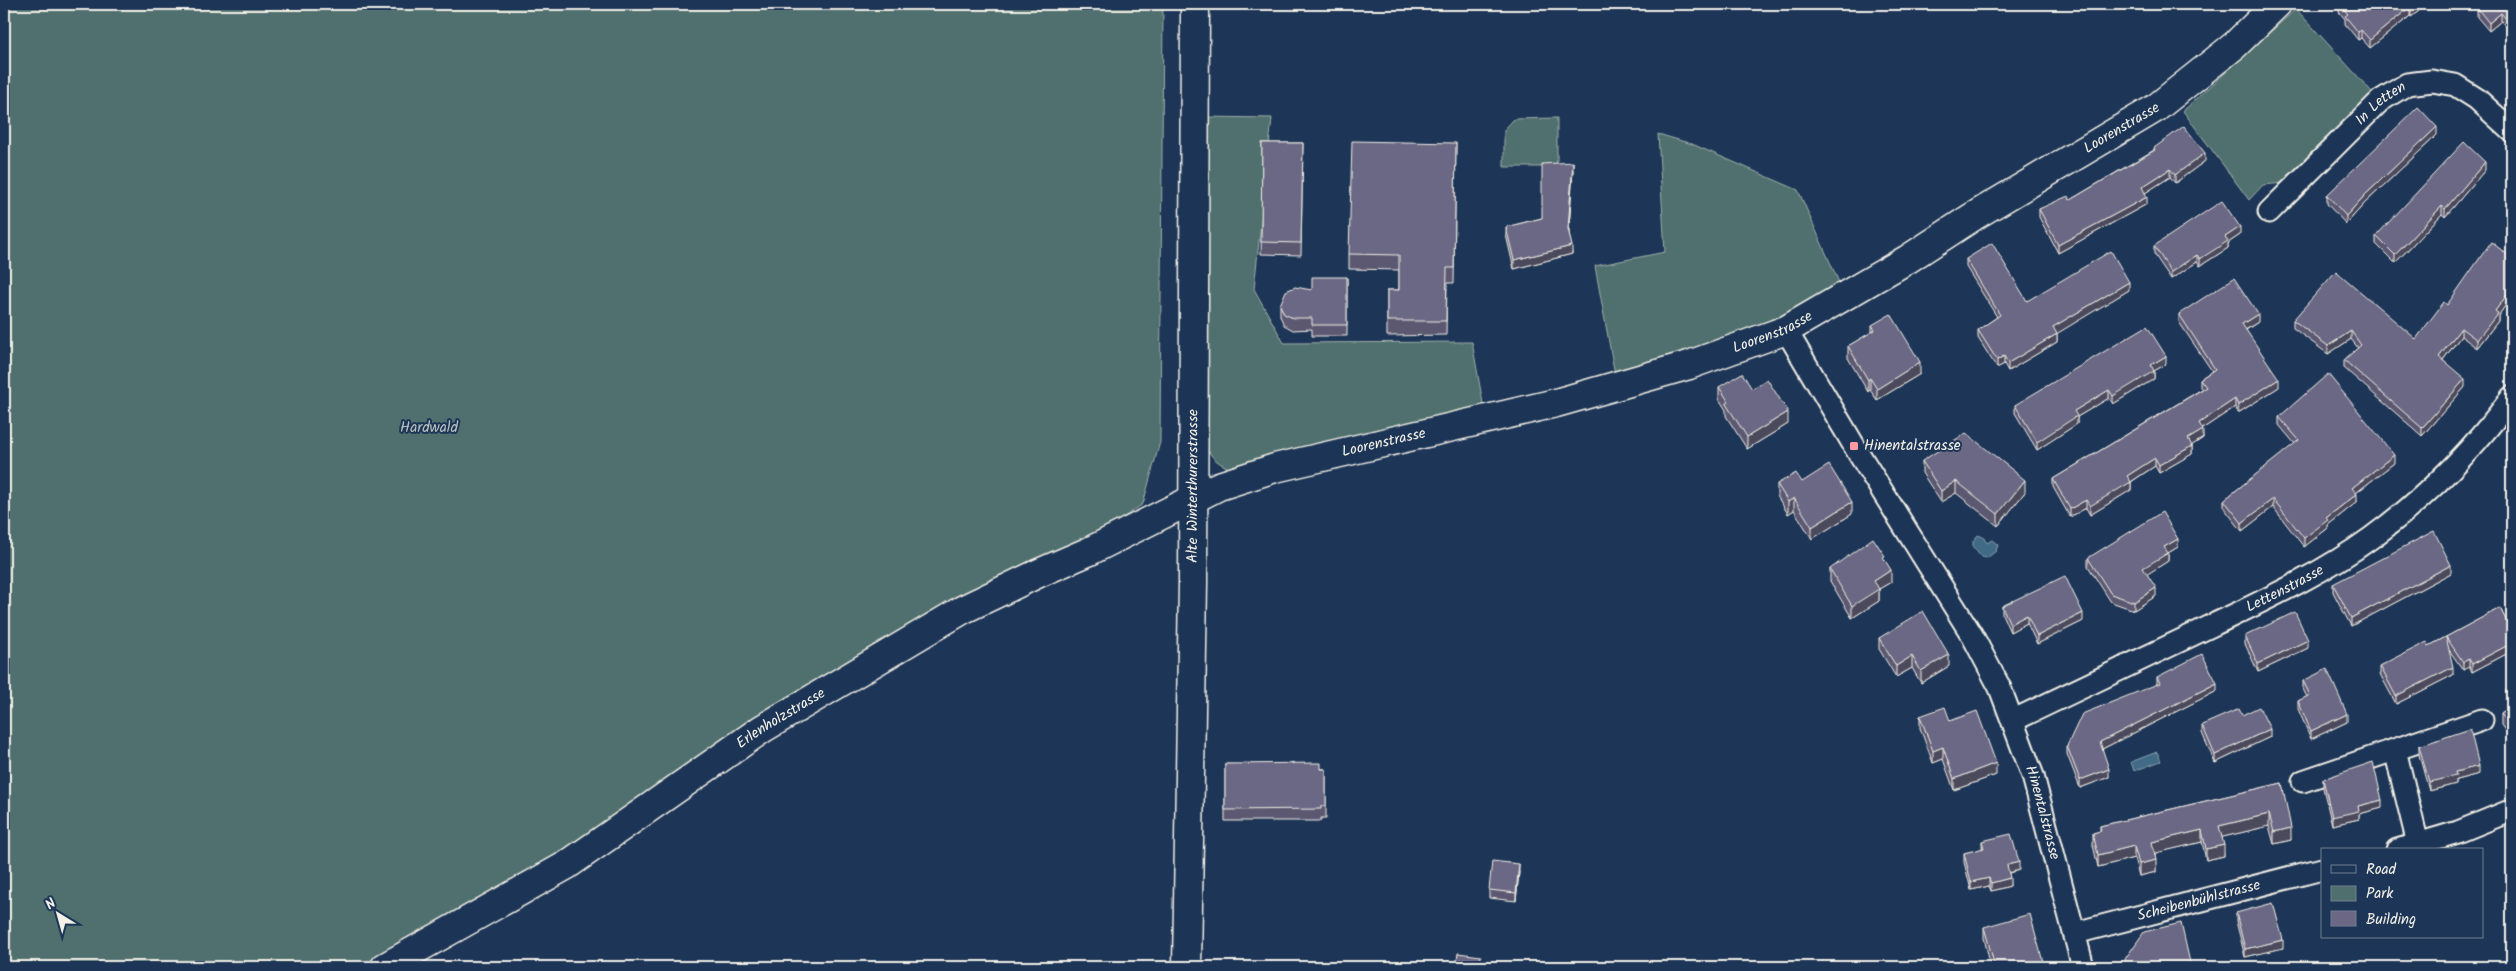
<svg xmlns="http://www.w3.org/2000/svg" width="2516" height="971" viewBox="0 0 2516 971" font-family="Kalam,sans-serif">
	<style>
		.green { fill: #4f6f6e; stroke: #a2b0ab }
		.water { fill: #406b86; stroke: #88a1ad }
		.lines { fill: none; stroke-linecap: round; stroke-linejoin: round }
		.street-casing { stroke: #f4f1e8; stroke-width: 25 }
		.secondary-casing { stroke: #f4f1e8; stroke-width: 31 }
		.street { stroke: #1d3557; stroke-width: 21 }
		.secondary { stroke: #1d3557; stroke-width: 28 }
		.wall { fill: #5c5972; stroke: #f4f1e8 }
		.shaded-wall { fill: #4b485c; stroke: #f4f1e8 }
		.building { fill: #6b6784; stroke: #f4f1e8 }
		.poi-dot { fill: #ff9aa2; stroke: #1d3557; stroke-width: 2 }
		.labels { text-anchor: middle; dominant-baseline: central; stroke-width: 4; stroke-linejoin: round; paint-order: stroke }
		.street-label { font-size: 15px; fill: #f4f1e8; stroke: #1d3557 }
		.park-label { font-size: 15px; fill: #bac4bd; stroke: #1d3557 }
		.poi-label { font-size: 15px; fill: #f4f1e8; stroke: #1d3557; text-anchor: start }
	</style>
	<rect width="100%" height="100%" fill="#1d3557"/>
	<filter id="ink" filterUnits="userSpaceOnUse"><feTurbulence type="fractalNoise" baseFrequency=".02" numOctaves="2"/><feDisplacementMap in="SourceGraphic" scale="10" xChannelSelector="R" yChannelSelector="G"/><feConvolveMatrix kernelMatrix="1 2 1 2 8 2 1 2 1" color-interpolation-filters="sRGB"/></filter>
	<g filter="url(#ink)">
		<g class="green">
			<polygon points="4,4 1163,4 1160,442 1143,504 1118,521 969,593 555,859 362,967 4,967"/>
			<polygon points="2296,9 2372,92 2284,183 2263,185 2249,200 2183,111"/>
			<path d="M1202,117L1272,118L1254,289L1284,343L1472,342L1484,409L1229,468C1214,461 1208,455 1205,439Z"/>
			<polygon points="1557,118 1557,167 1504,167 1504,130 1514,119"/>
			<polygon points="1658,134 1692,144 1798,190 1841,287 1779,319 1686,357 1615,375 1595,266 1665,252"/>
		</g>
		<g class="water">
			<polygon points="1978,535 1983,537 1987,543 1992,540 1998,545 1996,551 1987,558 1981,557 1973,547 1973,541"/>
			<polygon points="2157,752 2161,761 2134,771 2131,762"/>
		</g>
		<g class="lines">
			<defs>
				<g id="street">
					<path id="s1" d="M2269,212L2380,101L2407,84L2432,81L2455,85L2477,99L2512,131"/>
					<path id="s2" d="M1786,330L1859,454L1972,635L2000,688L2033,776L2083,967"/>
					<path id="s3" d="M2014,720C2081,688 2148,656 2215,624C2269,598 2323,573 2371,538C2426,498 2472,451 2512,397"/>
					<polyline points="2395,750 2418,844"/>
					<polyline points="2303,781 2482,720"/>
					<polyline points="2397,850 2458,832 2512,810"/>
					<path id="s4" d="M2075,933L2322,869"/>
				</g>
				<g id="secondary">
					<path id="s5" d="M385,967L567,865L762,729L962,610L1039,573L1090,551L1219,486L1275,468L1556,403L1689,365L1786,330L1908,259L1974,216L2156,108L2235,45L2277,4"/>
					<path id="s6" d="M1187,967L1193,583L1195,4"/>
				</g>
			</defs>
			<use href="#street" class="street-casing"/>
			<use href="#secondary" class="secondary-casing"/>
			<use href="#street" class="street"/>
			<use href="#secondary" class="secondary"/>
		</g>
		<g class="wall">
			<polygon points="2340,4 2428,4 2411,17 2410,16 2370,48 2361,38 2358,40 2345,24 2345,19 2339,12"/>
			<polygon points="2512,4 2512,34 2501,21 2489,31 2477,17 2477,8"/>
			<polygon points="2437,135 2365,203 2346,224 2327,204 2327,195"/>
			<polygon points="1262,143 1303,143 1301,255 1261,254"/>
			<polygon points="1456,143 1454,283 1447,283 1446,335 1387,336 1387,290 1399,290 1399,270 1349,269 1349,254"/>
			<polygon points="2154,148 2205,161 2175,183 2170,177 2145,193 2147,204 2058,253 2039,217 2039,209 2070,200 2154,150"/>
			<polygon points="1573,170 1569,231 1572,254 1514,269 1506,235 1506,227 1542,218"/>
			<polygon points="2485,170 2445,217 2442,214 2395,263 2376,244 2376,236"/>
			<polygon points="2512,207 2512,224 2508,221 2508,213"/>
			<polygon points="2240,235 2228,243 2228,248 2200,266 2197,262 2171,279 2154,254 2154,246"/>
			<polygon points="2512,258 2512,296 2498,316 2498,321 2477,348 2461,336 2443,360 2465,387 2422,436 2344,368 2344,360 2358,348 2351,339 2328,354 2293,328 2293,320 2416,339 2447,305"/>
			<polygon points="1966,259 2027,301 2129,290 2057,333 2057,342 2008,371 2004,364 1997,368 1978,338 1978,330 1997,317 1966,267"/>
			<polygon points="1347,277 1347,336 1312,336 1312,329 1293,330 1284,325 1280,316 1280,305 1312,290"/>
			<polygon points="2179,314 2258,322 2246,330 2279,387 2238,413 2235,407 2202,429 2203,438 2192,445 2192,454 2159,473 2155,466 2131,482 2131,490 2090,515 2086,508 2070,517 2053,487 2053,479 2202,389 2200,387 2200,379 2212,371 2179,322"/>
			<polygon points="1872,325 1920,374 1877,400 1870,390 1868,392 1848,358 1848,346 1872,332"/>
			<polygon points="2166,364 2154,371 2154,379 2113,404 2109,398 2077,417 2077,424 2037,450 2015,413 2015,405"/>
			<polygon points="1719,387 1752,389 1788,424 1747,449 1726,416 1726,410 1719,399"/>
			<polygon points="2279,417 2394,463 2356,493 2357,502 2328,525 2328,528 2304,547 2273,507 2242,531 2224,508 2224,500 2295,444 2279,425"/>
			<polygon points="1922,461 2025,492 1998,526 1956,493 1941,502 1922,473"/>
			<polygon points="1802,482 1852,514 1812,539 1794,510 1788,514 1777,496 1777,484"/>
			<polygon points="2178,547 2168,553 2168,561 2147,574 2156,596 2134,610 2111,602 2088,566 2088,558"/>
			<polygon points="1885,561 1891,582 1879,589 1879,601 1852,618 1830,581 1830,569"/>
			<polygon points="2451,573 2351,626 2333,592 2333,584"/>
			<polygon points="2002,606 2083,621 2037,644 2027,623 2010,632 2002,614"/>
			<polygon points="2500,608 2512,632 2512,651 2472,672 2469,667 2463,670 2449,650 2453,675 2396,704 2380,674 2380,666 2429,646"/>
			<polygon points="2245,636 2308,648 2258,672 2245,644"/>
			<polygon points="1879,638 1949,666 1921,683 1912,668 1896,677 1879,649"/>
			<polygon points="2157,677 2217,691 2102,749 2109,777 2080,788 2067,754 2067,746 2157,684"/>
			<polygon points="2303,681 2347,722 2311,739 2298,709 2298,701 2307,697 2303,689"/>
			<polygon points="2512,685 2512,740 2501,725 2501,713 2510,707 2506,702 2506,690"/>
			<polygon points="2242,715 2270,737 2215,763 2202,733 2202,725"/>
			<polygon points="1920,716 1950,721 1996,775 1954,790 1943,759 1933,763 1920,728"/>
			<polygon points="2419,746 2479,774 2456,780 2456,784 2429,791 2419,755"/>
			<polygon points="1225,764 1326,769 1326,818 1321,818 1321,821 1225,821"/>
			<polygon points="2323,779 2382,808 2359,814 2359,819 2332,825 2323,788"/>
			<polygon points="2282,783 2291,840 2274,844 2269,826 2222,837 2224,856 2206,860 2202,842 2155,853 2156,872 2139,876 2134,858 2098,867 2093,845 2093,833 2100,831 2100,826"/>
			<polygon points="1982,841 2019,870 2009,873 2010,886 1991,891 1989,886 1971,890 1964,862 1964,853 1982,849"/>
			<polygon points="1519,872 1516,901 1489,898 1489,890"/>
			<polygon points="2236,913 2283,948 2245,957 2236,921"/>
			<polygon points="1984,927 2043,967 1991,967 1984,938"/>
		</g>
		<g class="shaded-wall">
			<polygon points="2418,4 2428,4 2411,17 2411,9"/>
			<polygon points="2410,7 2410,16 2370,48 2370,40"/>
			<polygon points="2501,13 2501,21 2489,31 2489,23"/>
			<polygon points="2361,30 2361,38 2358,40 2358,32"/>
			<polygon points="2437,127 2437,135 2365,203 2346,224 2346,216 2365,195"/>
			<polygon points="2205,153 2205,161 2175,183 2175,175"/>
			<polygon points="1573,162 1573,170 1568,238 1568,229"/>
			<polygon points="2485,162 2485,170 2445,217 2445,209"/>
			<polygon points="2170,169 2170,177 2142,195 2142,187"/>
			<polygon points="2147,197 2147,204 2058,253 2058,245"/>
			<polygon points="2442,206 2442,214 2395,263 2395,255"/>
			<polygon points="2240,227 2240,235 2228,243 2228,248 2200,266 2200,259 2225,237"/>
			<polygon points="1572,246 1572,254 1514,269 1514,260"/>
			<polygon points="2197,255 2197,262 2171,279 2171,272"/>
			<polygon points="2129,282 2129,290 2053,336 2053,327"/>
			<polygon points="2512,288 2512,296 2498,316 2498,321 2477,348 2477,340 2495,311"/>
			<polygon points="2258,314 2258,322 2242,332 2242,324"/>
			<polygon points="2461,328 2461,336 2439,365 2439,357"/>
			<polygon points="2351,331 2351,339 2328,354 2328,346"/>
			<polygon points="2057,334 2057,342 2008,371 2008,363"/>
			<polygon points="2004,356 2004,364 1997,368 1997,360"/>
			<polygon points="2166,356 2166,364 2154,371 2154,379 2113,404 2113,396 2151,365"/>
			<polygon points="1920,362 1920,374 1877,400 1877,389"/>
			<polygon points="1870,378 1870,390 1868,392 1868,380"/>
			<polygon points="2279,379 2279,387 2238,413 2238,405"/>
			<polygon points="2465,379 2465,387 2422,436 2422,428"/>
			<polygon points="2109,390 2109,398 2077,417 2077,424 2037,450 2037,442 2074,411"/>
			<polygon points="2235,399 2235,407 2199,431 2199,423"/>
			<polygon points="1788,412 1788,424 1747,449 1747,437"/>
			<polygon points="2203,430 2203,438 2188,448 2188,439"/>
			<polygon points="2192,446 2192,454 2159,473 2159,465"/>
			<polygon points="2394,455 2394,463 2352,496 2352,488"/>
			<polygon points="2155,458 2155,466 2129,483 2131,482 2131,490 2090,515 2090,506 2127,476"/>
			<polygon points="2025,480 2025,492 1998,526 1998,514"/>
			<polygon points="1956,481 1956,493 1941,502 1941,491"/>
			<polygon points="2357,494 2357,502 2328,525 2328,528 2304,547 2304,538 2326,518"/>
			<polygon points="1794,498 1794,510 1788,514 1788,502"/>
			<polygon points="2273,499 2273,507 2242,531 2242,523"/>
			<polygon points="2086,500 2086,508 2070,517 2070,509"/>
			<polygon points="1852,502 1852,514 1812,539 1812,527"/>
			<polygon points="2178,539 2178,547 2168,553 2168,561 2143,577 2143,568 2164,547"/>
			<polygon points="2451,565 2451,573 2351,626 2351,618"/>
			<polygon points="1891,570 1891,582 1879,589 1879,601 1852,618 1852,606 1874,581"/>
			<polygon points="2156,588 2156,596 2134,610 2134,602"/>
			<polygon points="2083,613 2083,621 2037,644 2037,636"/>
			<polygon points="2027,615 2027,623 2010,632 2010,624"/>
			<polygon points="2308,640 2308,648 2258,672 2258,664"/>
			<polygon points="2512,643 2512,651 2472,672 2472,664"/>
			<polygon points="1949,655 1949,666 1921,683 1921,671"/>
			<polygon points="1912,656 1912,668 1896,677 1896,666"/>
			<polygon points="2469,659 2469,667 2463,670 2463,662"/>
			<polygon points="2453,667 2453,675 2396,704 2396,696"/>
			<polygon points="2217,683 2217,691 2100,750 2100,742"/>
			<polygon points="2347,714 2347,722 2311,739 2311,731"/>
			<polygon points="2270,729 2270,737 2215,763 2215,755"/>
			<polygon points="1943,747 1943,759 1933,763 1933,751"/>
			<polygon points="1996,763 1996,775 1954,790 1954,779"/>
			<polygon points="2479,766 2479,774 2456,780 2456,784 2429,791 2429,782 2455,772"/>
			<polygon points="2109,769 2109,777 2080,788 2080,780"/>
			<polygon points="2382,800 2382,808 2359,814 2359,819 2332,825 2332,817 2358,806"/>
			<polygon points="2269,814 2269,826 2219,838 2219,826"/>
			<polygon points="2291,828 2291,840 2274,844 2274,832"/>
			<polygon points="2202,830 2202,842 2152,854 2152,842"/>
			<polygon points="2224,845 2224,856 2206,860 2206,849"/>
			<polygon points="2134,846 2134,858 2098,867 2098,855"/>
			<polygon points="2156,860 2156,872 2139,876 2139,864"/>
			<polygon points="2019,862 2019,870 2007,873 2007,865"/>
			<polygon points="1519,864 1519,872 1516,901 1516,893"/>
			<polygon points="1989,878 1989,886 1971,890 1971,882"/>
			<polygon points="2010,878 2010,886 1991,891 1991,883"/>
			<polygon points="2283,940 2283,948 2245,957 2245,949"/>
			<polygon points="2043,962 2043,967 2024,967"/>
		</g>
		<g class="building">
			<polygon points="2339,4 2418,4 2411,9 2410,7 2370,40 2361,30 2358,32 2345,16 2348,14"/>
			<polygon points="2482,4 2512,4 2512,26 2501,13 2489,23 2477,8"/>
			<polygon points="2418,107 2437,127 2365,195 2346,216 2327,195"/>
			<polygon points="2184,126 2205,153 2175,175 2170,169 2142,187 2147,197 2058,245 2039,209 2068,196 2070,200 2155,150 2154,148"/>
			<polygon points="1352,141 1456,143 1454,268 1447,268 1446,321 1387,321 1387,290 1399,290 1399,255 1349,254"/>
			<polygon points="2464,142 2485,162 2445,209 2442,206 2395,255 2376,236"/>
			<polygon points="1262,143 1303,143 1301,243 1261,242"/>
			<polygon points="1573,162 1568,229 1572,246 1514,260 1506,227 1542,218 1542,164"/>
			<polygon points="2222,201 2240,227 2225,237 2228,241 2200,259 2197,255 2171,272 2154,246"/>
			<polygon points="2512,207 2512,216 2508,213"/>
			<polygon points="2491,242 2512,258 2512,288 2495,311 2498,313 2477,340 2461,328 2439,357 2465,379 2422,428 2344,360 2361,345 2351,331 2328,346 2293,320 2336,271 2416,339 2444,302 2447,305"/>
			<polygon points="1992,243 2027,301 2111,251 2129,282 2053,327 2057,334 2008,363 2004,356 1997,360 1978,330 2000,315 1966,259"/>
			<polygon points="1312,277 1347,277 1347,325 1312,325 1312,318 1293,318 1284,314 1280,305 1286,291 1295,287 1312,290"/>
			<polygon points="2234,278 2258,314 2242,324 2279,379 2238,405 2235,399 2199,423 2203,430 2188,439 2192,446 2159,465 2155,458 2127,476 2131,482 2090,506 2086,500 2070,509 2053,479 2206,387 2200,379 2215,369 2179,314"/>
			<polygon points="1891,314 1920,362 1877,389 1870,378 1868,380 1848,346 1875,330 1872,325"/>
			<polygon points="2147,326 2166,356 2151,365 2154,371 2113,396 2109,390 2074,411 2077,416 2037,442 2015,405"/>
			<polygon points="1742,373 1752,389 1767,379 1788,412 1747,437 1726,404 1729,402 1719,387"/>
			<polygon points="2328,374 2394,455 2352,488 2357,494 2326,518 2328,520 2304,538 2273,499 2242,523 2224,500 2299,440 2279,417"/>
			<polygon points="1966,433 2025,480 1998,514 1956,481 1941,491 1922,461"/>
			<polygon points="1829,465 1852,502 1812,527 1794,498 1788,502 1777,484 1796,473 1802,482"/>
			<polygon points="2162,512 2178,539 2164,547 2168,553 2143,568 2156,588 2134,602 2111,594 2088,558"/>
			<polygon points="2434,531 2451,565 2351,618 2333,584"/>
			<polygon points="1873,538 1885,556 1883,557 1891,570 1874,581 1879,589 1852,606 1830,569"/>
			<polygon points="2065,576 2083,613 2037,636 2027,615 2010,624 2002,606"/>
			<polygon points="2500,608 2512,632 2512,643 2472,664 2469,659 2463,662 2446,637 2453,667 2396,696 2380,666 2427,642 2429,646"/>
			<polygon points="1923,611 1949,655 1921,671 1912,656 1896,666 1879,638"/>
			<polygon points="2295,612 2308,640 2258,664 2245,636"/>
			<polygon points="2202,654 2217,683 2100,742 2109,769 2080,780 2067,746 2082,714 2160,683 2157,677"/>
			<polygon points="2327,669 2347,714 2311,731 2298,701 2310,695 2303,681"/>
			<polygon points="2512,685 2512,699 2506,690"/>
			<polygon points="2512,706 2512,729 2501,713"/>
			<polygon points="1945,707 1950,721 1977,711 1996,763 1954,779 1943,747 1933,751 1920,716"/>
			<polygon points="2259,707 2270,729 2215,755 2202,725 2239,709 2242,715"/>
			<polygon points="2470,729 2479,766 2455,772 2456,776 2429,782 2419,746"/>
			<polygon points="2373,762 2382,800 2358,806 2359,811 2332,817 2323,779"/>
			<polygon points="1321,763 1321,769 1326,769 1326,806 1321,806 1321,809 1225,810 1225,764"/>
			<polygon points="2282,783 2291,828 2274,832 2269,814 2219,826 2224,845 2206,849 2202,830 2152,842 2156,860 2139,864 2134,846 2098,855 2093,833 2101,831 2100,826"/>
			<polygon points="2011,834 2019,862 2007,865 2010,878 1991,883 1989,878 1971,882 1964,853 1984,848 1982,841"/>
			<polygon points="1492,861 1519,864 1516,893 1489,890"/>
			<polygon points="2273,903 2283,940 2245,949 2236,913"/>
			<polygon points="2030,914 2043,962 2024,967 1995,967 1984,927"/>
			<polygon points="2181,923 2191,967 2128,967 2125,959 2144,932"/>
			<polygon points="1458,953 1481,956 1480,967 1456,967"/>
		</g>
	</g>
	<rect class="poi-dot" x="1849" y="441" width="10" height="10" rx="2.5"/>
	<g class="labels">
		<g class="street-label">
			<text stroke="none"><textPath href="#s1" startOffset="156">In Letten</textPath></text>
			<text stroke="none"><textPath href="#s5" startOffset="1945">Loorenstrasse</textPath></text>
			<text stroke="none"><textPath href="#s5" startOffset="1540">Loorenstrasse</textPath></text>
			<text stroke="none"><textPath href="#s5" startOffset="1135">Loorenstrasse</textPath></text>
			<text stroke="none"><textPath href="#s6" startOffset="481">Alte Winterthurerstrasse</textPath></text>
			<text stroke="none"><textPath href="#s3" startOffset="301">Lettenstrasse</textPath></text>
			<text stroke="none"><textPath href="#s5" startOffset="468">Erlenholzstrasse</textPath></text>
			<text stroke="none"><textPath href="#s2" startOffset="549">Hinentalstrasse</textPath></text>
			<text stroke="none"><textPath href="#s4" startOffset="128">Scheibenbühlstrasse</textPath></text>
		</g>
		<g class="park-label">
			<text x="429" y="428">Hardwald</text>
		</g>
		<g class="poi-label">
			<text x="1864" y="446">Hinentalstrasse</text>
		</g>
	</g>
	<rect width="2516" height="971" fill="none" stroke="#1d3557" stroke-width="20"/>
	<rect x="10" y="10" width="2496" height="951" fill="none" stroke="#f4f1e8" stroke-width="2" filter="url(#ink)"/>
	<rect x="2321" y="848" width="162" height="90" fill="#1d3557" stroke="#738091"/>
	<rect x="2331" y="865" width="25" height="8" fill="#1d3557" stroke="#738091"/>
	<text x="2366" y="874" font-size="15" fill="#f4f1e8">Road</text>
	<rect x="2331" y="886" width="25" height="15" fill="#4f6f6e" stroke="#738091"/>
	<text x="2366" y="898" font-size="15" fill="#f4f1e8">Park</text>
	<rect x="2331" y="911" width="25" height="15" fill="#6b6784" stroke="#738091"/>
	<text x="2366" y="924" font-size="15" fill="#f4f1e8">Building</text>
	<g transform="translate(58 914) rotate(323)" stroke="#1d3557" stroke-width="4" paint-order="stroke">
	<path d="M0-4L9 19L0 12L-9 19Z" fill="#f4f1e8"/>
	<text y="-8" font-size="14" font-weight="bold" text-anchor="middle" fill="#f4f1e8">N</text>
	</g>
</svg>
